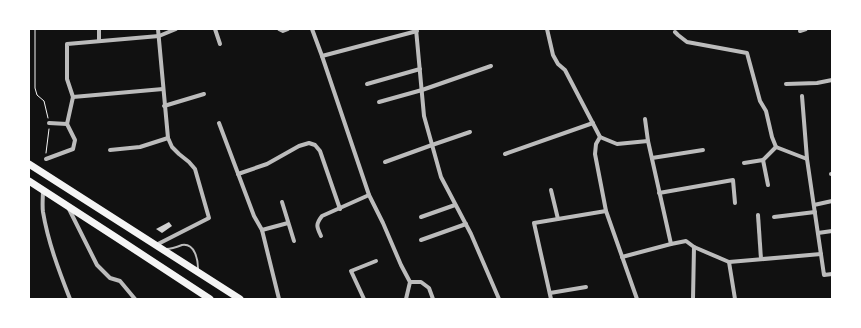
<svg xmlns="http://www.w3.org/2000/svg" width="861" height="328" viewBox="0 0 861 328" font-family="Montserrat,sans-serif">
	<style>
		.building { fill: #d3d3d3 }
		.lines { fill: none; stroke-linecap: round; stroke-linejoin: round }
		.path { stroke: #f5f5f5; stroke-width: 1 }
		.service { stroke: #bcbcbc; stroke-width: 2 }
		.minor { stroke: #bcbcbc; stroke-width: 4 }
		.primary { stroke: #f5f5f5; stroke-width: 7 }
	</style>
	<rect width="100%" height="100%" fill="#111"/>
	<polygon class="building" points="169,222 172,226 162,233 156,229"/>
	<g class="lines">
		<g class="path">
			<polyline points="35,29 35,88 37,95 44,101 48,118"/>
			<polyline points="46,153 49,129"/>
		</g>
		<path class="service" d="M166,249C172,249 177,247 182,245C195,243 198,260 198,269"/>
		<g class="minor">
			<polyline points="99,29 99,41"/>
			<polyline points="215,29 220,44"/>
			<polyline points="279,29 283,31 288,29"/>
			<polyline points="312,29 322,56 369,195 383,223 401,265 410,282 406,299"/>
			<polyline points="416,29 424,116 441,177 471,234 499,299"/>
			<polyline points="547,29 553,55 558,64 565,70 600,137 617,144 648,141"/>
			<polyline points="800,31 806,29"/>
			<polyline points="675,32 678,35 687,42 747,53 760,101 766,111 772,137 776,147 807,159"/>
			<polyline points="322,56 417,31"/>
			<polyline points="367,84 420,69"/>
			<polyline points="786,84 817,83 832,80"/>
			<polyline points="802,96 807,159 824,275 832,274"/>
			<polyline points="73,97 163,89"/>
			<polyline points="379,102 422,90 491,66"/>
			<polyline points="164,106 204,94"/>
			<polyline points="645,119 648,141 671,244"/>
			<polyline points="49,123 67,124 73,97 67,79 67,44 159,36 176,29"/>
			<polyline points="219,123 254,216 262,230 279,299"/>
			<polyline points="600,137 596,144 595,154 606,211 637,299"/>
			<polyline points="110,150 140,147 168,138"/>
			<polyline points="505,154 593,123"/>
			<polyline points="652,158 703,150"/>
			<polyline points="46,159 73,149 75,140 67,124"/>
			<polyline points="763,160 768,185"/>
			<polyline points="385,162 432,145 470,132"/>
			<polyline points="744,163 763,160 776,147"/>
			<polyline points="238,174 267,164 299,146 309,143 315,145 320,151 340,209"/>
			<polyline points="831,174 832,174"/>
			<path d="M43,190C43,197 42,205 43,212C48,242 59,271 70,299"/>
			<polyline points="551,190 558,219"/>
			<polyline points="659,193 733,180 735,203"/>
			<polyline points="282,202 294,241"/>
			<polyline points="814,205 832,201"/>
			<polyline points="68,207 97,265 110,278 120,281 135,299"/>
			<polyline points="758,215 761,259"/>
			<polyline points="421,217 455,205"/>
			<polyline points="774,217 815,212"/>
			<polyline points="262,230 288,223"/>
			<polyline points="818,233 832,231"/>
			<path d="M321,236C317,227 315,225 322,216L369,195"/>
			<polyline points="421,240 466,224"/>
			<polyline points="156,245 209,218 195,169 189,162 179,154 172,147 168,138 158,29"/>
			<polyline points="622,257 671,244 686,241 694,247 729,262 821,254"/>
			<polyline points="729,262 735,299"/>
			<polyline points="410,282 421,282 429,288 433,299"/>
			<polyline points="550,293 586,287"/>
			<polyline points="364,299 351,271 376,261"/>
			<polyline points="551,299 534,223 606,211"/>
			<polyline points="693,299 694,247"/>
		</g>
		<g class="primary">
			<polyline points="29,164 240,299"/>
			<polyline points="29,181 117,238 210,299"/>
		</g>
	</g>
	<rect width="861" height="328" fill="none" stroke="#ffffff" stroke-width="60"/>
</svg>
